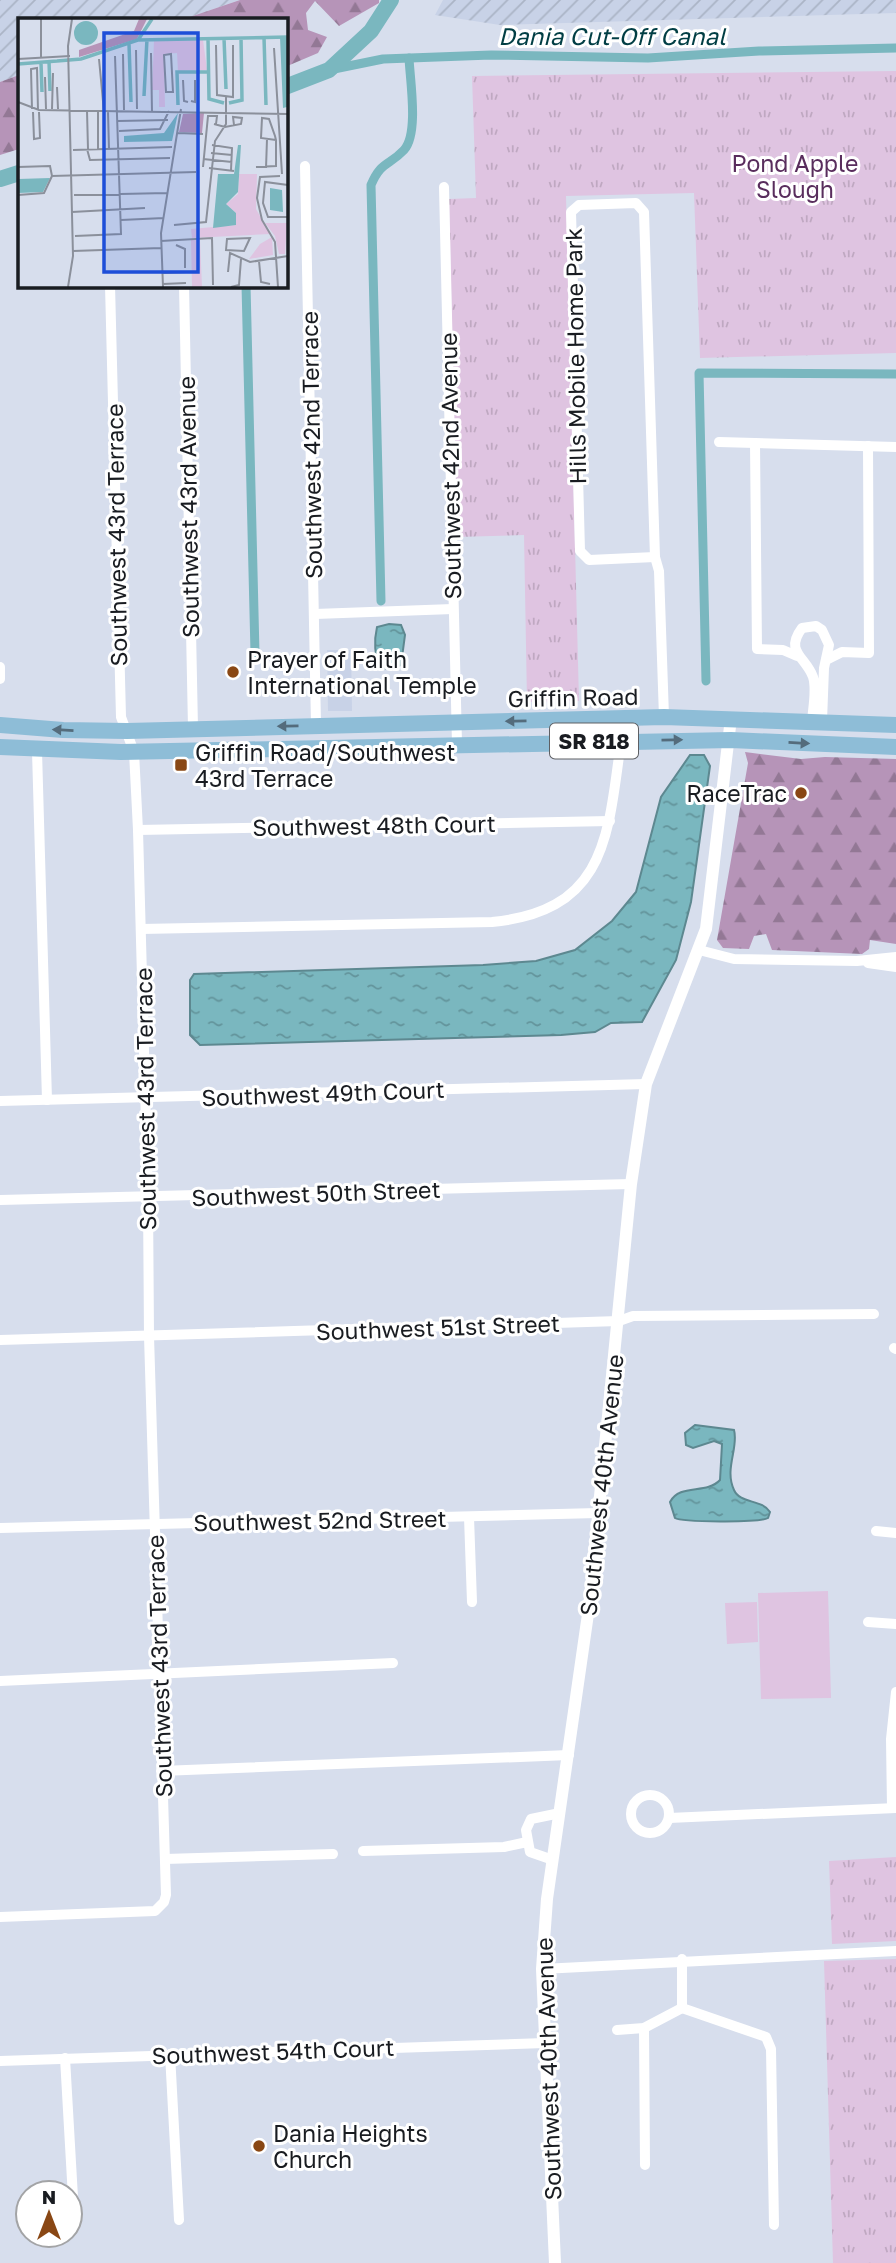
<svg xmlns="http://www.w3.org/2000/svg" width="896" height="2263" viewBox="0 0 896 2263" font-family="'Golos Text',sans-serif">
	<style>
		.built { fill: #c8d2e7 }
		.industrial { fill: url(#industrial-furrows) }
		.grass { fill: #dfc4e1 }
		.forest { fill: url(#forest-firs) }
		.park { fill: url(#park-tufts) }
		.water { fill: url(#water-ripples); stroke: #5d8890; stroke-width: 2 }
		.lines { fill: none; stroke-linecap: round; stroke-linejoin: round }
		.canal { stroke: #7ab7bf; stroke-width: 9 }
		.river { stroke: #7ab7bf; stroke-width: 16 }
		.minor { stroke: #fff; stroke-width: 10 }
		.tertiary { stroke: #fff; stroke-width: 12 }
		.primary { stroke: #8ebdd7; stroke-width: 16 }
		.oneway { fill: #546c7c }
		.poi-dot { fill: #894714; stroke: #fff; stroke-width: 2.5 }
		.labels { text-anchor: middle; dominant-baseline: central; stroke-width: 6; stroke-linejoin: round; paint-order: stroke }
		.shield { fill: #fff; stroke: #5e6064; stroke-width: 2 }
		.shield-label { font-size: 21px; font-weight: bold; fill: #191c21 }
		.park-label { font-size: 23px; fill: #592d5d; stroke: #fff }
		.street-label { font-size: 23px; fill: #191c21; stroke: #fff }
		.poi-label { font-size: 23px; fill: #191c21; stroke: #fff; text-anchor: start }
		.water-label { font-size: 24px; font-style: italic; fill: #013e44; stroke: #fff }
		.inset-river { fill: none; stroke: #7ab7bf; stroke-width: 3.5 }
		.inset-road { fill: none; stroke: #8b909b; stroke-width: 2 }
		.view { fill: #1d4ed8; fill-opacity: 0.15; stroke: #1d4ed8; stroke-width: 3.5 }
		.inset-edge { fill: none; stroke: #191c21; stroke-width: 3.5 }
	</style>
	<defs>
		<pattern id="industrial-furrows" width="10" height="10" patternUnits="userSpaceOnUse" patternTransform="scale(1.75)"><rect width="10" height="10" fill="#c8d2e7"/><path d="M-1 1l2-2M0 10L10 0M9 11l2-2" fill="none" stroke="#abb4c6"/></pattern>
		<pattern id="forest-firs" width="22" height="20" patternUnits="userSpaceOnUse" patternTransform="scale(1.75)"><rect width="22" height="20" fill="#b694b8"/><path d="M5 1l3.5 6h-7zM16 11l3.5 6h-7z" fill="#937895"/></pattern>
		<pattern id="park-tufts" width="24" height="20" patternUnits="userSpaceOnUse" patternTransform="scale(1.75)"><rect width="24" height="20" fill="#dfc4e1"/><path d="M3 7l-1-3M5 7V3M7 7l1-3M15 17l-1-3M17 17v-4M19 17l1-3" fill="none" stroke="#bfa8c1"/></pattern>
		<pattern id="water-ripples" width="26" height="14" patternUnits="userSpaceOnUse" patternTransform="scale(1.75)"><rect width="26" height="14" fill="#7ab7bf"/><path d="M2 4q2-2 4 0t4 0M15 11q2-2 4 0t4 0" fill="none" stroke="#63949b"/></pattern>
	</defs>
	<rect width="100%" height="100%" fill="#d7deed"/>
	<polygon class="built" points="327,650 351,650 352,711 328,711"/>
	<g class="industrial">
		<polygon points="0,0 240,0 184,19 19,19 19,75 0,82"/>
		<polygon points="443,0 896,0 896,13 500,25 435,15"/>
	</g>
	<g class="grass">
		<polygon points="828,1591 831,1698 761,1699 758,1593"/>
		<polygon points="757,1602 758,1642 727,1644 725,1603"/>
	</g>
	<g class="forest">
		<polygon points="240,0 379,0 379,3 339,26 315,1 306,13 308,30 327,37 318,53 285,67 285,19 184,19"/>
		<polygon points="19,75 19,149 0,155 0,82"/>
		<polygon points="745,752 801,759 825,757 896,759 896,944 870,940 869,949 862,954 772,950 766,934 754,936 749,949 723,948 717,940 748,763"/>
	</g>
	<g class="park">
		<polygon points="896,71 896,353 700,358 694,193 566,196 579,701 527,702 524,535 457,537 449,199 476,198 472,76"/>
		<polygon points="896,1857 896,1941 832,1944 829,1861"/>
		<polygon points="896,1959 896,2263 833,2263 824,1961"/>
	</g>
	<g class="water">
		<path d="M389,624L401,625L405,635L401,665L391,669L381,668C374,657 374,640 377,627Z"/>
		<polygon points="690,755 704,755 710,766 691,902 676,960 642,1022 611,1023 595,1032 561,1035 200,1045 190,1035 190,980 194,974 483,965 536,961 575,950 612,921 636,892 661,797"/>
		<path d="M695,1425L734,1430C739,1447 724,1469 734,1490C740,1504 762,1499 770,1512L768,1518C759,1523 681,1522 675,1518L670,1502C680,1483 706,1495 720,1480L722,1444L714,1441L693,1448L686,1445L685,1433Z"/>
	</g>
	<g class="lines">
		<g class="canal">
			<polyline points="329,70 383,59 491,55 648,58 759,51 896,48"/>
			<polyline points="246,285 255,653"/>
			<path d="M381,601L371,185C381,161 389,166 404,150C419,134 410,80 409,58"/>
			<polyline points="706,681 699,373 896,374"/>
		</g>
		<g class="river">
			<polyline points="285,87 329,70 371,31 391,0"/>
			<polyline points="0,179 19,173"/>
		</g>
		<g class="minor">
			<polyline points="305,166 316,725"/>
			<polyline points="444,187 457,744"/>
			<polygon points="636,203 644,212 655,557 589,560 580,551 571,212 579,205"/>
			<polyline points="184,285 193,728"/>
			<polyline points="719,442 896,447"/>
			<polyline points="755,443 757,649 783,650 797,656"/>
			<polyline points="655,557 659,571 664,717"/>
			<polyline points="315,614 453,609"/>
			<polyline points="826,660 842,652 869,653 868,446"/>
			<polyline points="0,667 0,679"/>
			<path d="M812,721C813,708 817,689 813,677C806,657 784,652 802,628L816,626L822,630L829,645L824,668L822,721"/>
			<polyline points="37,751 47,1100"/>
			<polyline points="138,830 610,821"/>
			<path d="M141,929L492,922C607,911 608,835 621,741"/>
			<polyline points="699,950 734,959 857,961 896,957"/>
			<polyline points="868,963 896,967"/>
			<polyline points="0,1101 646,1084"/>
			<polyline points="0,1200 631,1184"/>
			<polyline points="0,1340 619,1321 633,1316 874,1314"/>
			<polyline points="894,1348 896,1349"/>
			<polyline points="469,1517 472,1602"/>
			<polyline points="0,1528 598,1513"/>
			<polyline points="876,1531 896,1533"/>
			<polyline points="868,1622 896,1624"/>
			<polyline points="0,1681 393,1663"/>
			<polyline points="161,1771 569,1755"/>
			<circle cx="650" cy="1814" r="19"/>
			<polyline points="892,1808 891,1739 896,1692"/>
			<polyline points="669,1818 896,1808"/>
			<polyline points="363,1851 504,1847 527,1842"/>
			<polyline points="165,1859 333,1854"/>
			<polyline points="553,1860 530,1852 526,1830 531,1819 560,1813"/>
			<polyline points="0,1917 155,1911 164,1902 166,1895 149,1336 148,1197 138,830 134,752 121,717 110,285"/>
			<polyline points="682,1959 682,2008"/>
			<polyline points="542,1969 896,1951"/>
			<polyline points="682,2008 766,2037 771,2049 774,2225"/>
			<polyline points="644,2028 645,2165"/>
			<polyline points="617,2030 644,2028 682,2008"/>
			<polyline points="170,2054 179,2220"/>
			<polyline points="65,2058 74,2215"/>
			<polyline points="0,2061 545,2043"/>
		</g>
		<polyline class="tertiary" points="555,2263 542,1969 547,1899 589,1607 631,1184 646,1084 706,929 731,718"/>
		<g class="primary">
			<polyline points="0,725 63,730 127,731 664,717 896,725"/>
			<polyline points="0,747 121,752 731,740 896,747"/>
		</g>
	</g>
	<defs><path id="oneway-solid" d="M-6-.8H1V-3.2L6.5 0L1 3.2V.8H-6Z" transform="scale(1.75)"/></defs>
	<g class="oneway">
		<use href="#oneway-solid" transform="translate(516 721) rotate(179)"/>
		<use href="#oneway-solid" transform="translate(288 726) rotate(179)"/>
		<use href="#oneway-solid" transform="translate(63 730) rotate(-177)"/>
		<use href="#oneway-solid" transform="translate(672 740) rotate(-1)"/>
		<use href="#oneway-solid" transform="translate(799 743) rotate(3)"/>
	</g>
	<g class="poi-dot">
		<circle cx="233" cy="672" r="7"/>
		<rect x="174" y="758" width="14" height="14" rx="3.5"/>
		<circle cx="801" cy="793" r="7"/>
		<circle cx="259" cy="2146" r="7"/>
	</g>
	<g class="labels">
		<rect class="shield" x="550" y="723.5" width="88" height="35" rx="5"/>
		<g class="shield-label">
			<text x="594" y="741">SR 818</text>
		</g>
		<g class="park-label">
			<text x="795" y="163">Pond Apple<tspan x="795" dy="26">Slough</tspan></text>
		</g>
		<g class="street-label">
			<text transform="translate(575 356) rotate(-91)">Hills Mobile Home Park</text>
			<text transform="translate(311 445) rotate(-91)">Southwest 42nd Terrace</text>
			<text transform="translate(450 466) rotate(-91)">Southwest 42nd Avenue</text>
			<text transform="translate(188 507) rotate(-91)">Southwest 43rd Avenue</text>
			<text transform="translate(116 535) rotate(-91)">Southwest 43rd Terrace</text>
			<text transform="translate(573 697) rotate(-1)">Griffin Road</text>
			<text transform="translate(374 825) rotate(-1)">Southwest 48th Court</text>
			<text transform="translate(323 1093) rotate(-2)">Southwest 49th Court</text>
			<text transform="translate(145 1099) rotate(-91)">Southwest 43rd Terrace</text>
			<text transform="translate(316 1193) rotate(-2)">Southwest 50th Street</text>
			<text transform="translate(438 1327) rotate(-2)">Southwest 51st Street</text>
			<text transform="translate(601 1485) rotate(-84)">Southwest 40th Avenue</text>
			<text transform="translate(320 1520) rotate(-1)">Southwest 52nd Street</text>
			<text transform="translate(159 1666) rotate(-92)">Southwest 43rd Terrace</text>
			<text transform="translate(273 2051) rotate(-2)">Southwest 54th Court</text>
			<text transform="translate(548 2069) rotate(-92)">Southwest 40th Avenue</text>
		</g>
		<g class="poi-label">
			<text x="247" y="659">Prayer of Faith<tspan x="247" dy="26">International Temple</tspan></text>
			<text x="195" y="752">Griffin Road/Southwest<tspan x="195" dy="26">43rd Terrace</tspan></text>
			<text x="787" y="793" text-anchor="end">RaceTrac</text>
			<text x="273" y="2133">Dania Heights<tspan x="273" dy="26">Church</tspan></text>
		</g>
		<g class="water-label">
			<text x="612" y="35">Dania Cut-Off Canal</text>
		</g>
	</g>
	<g transform="translate(18 18)">
		<rect width="270" height="270" fill="#d7deed"/>
		<path d="M121,1H129L119,21L61,39V32L116,13ZM186,95L184,115L161,114L165,96Z" fill="#b694b8"/>
		<path d="M185,22L189,52L160,53L159,35L146,36L147,89H141V72H134L136,23ZM221,156H239L238,191L252,216L174,220L173,211L218,207V195L208,186L220,176ZM247,205H269L267,236H261L257,218ZM254,219L255,237L231,241L242,226ZM173,222H182L184,269H174Z" fill="#dfc4e1"/>
		<path d="M56 15a12 12 0 1 1 24 0a12 12 0 1 1-24 0ZM262,19H270L269,89L265,90ZM160,95L154,123L106,124V118L146,115ZM220,127H223L220,174L208,186L218,195V207L195,210L200,156H216ZM32,160L25,174L0,175V161ZM252,170L264,172L265,194L252,192Z" fill="#7ab7bf"/>
		<path class="inset-river" d="M246,19L248,87M190,20L191,81L206,85M206,20L208,71M120,22L270,19M111,26L113,84M31,43L32,73M39,43L63,41L120,22L134,1M23,45L24,74M0,46L39,43M126,78L129,21M211,85L224,82L223,19M160,87L159,54H190"/>
		<path class="inset-road" d="M23,1V39M198,27L199,77L215,79V27M256,30L264,156M118,32L119,91M133,35L134,94M105,36L106,92M153,36L155,74H148L146,37ZM0,41L52,38M81,41L86,94M27,59L28,91M165,62L166,83L170,84M39,69L40,91M173,83L177,84V62M0,84L21,92L270,96M14,91L13,51L19,50L20,92M34,91L35,55M69,93L70,131M80,93V131M15,94L16,121L22,120L21,94M90,94L91,131M100,103L150,102M196,106L207,109L223,106L224,100L215,99L216,107M101,113L142,111L151,93M160,115L185,116M194,127L214,130L213,152M69,131L72,142L152,140M55,132L154,129M193,135L214,137M185,141L214,144M0,149L32,148L34,158L178,154M185,149L190,98H199L198,106M238,149L258,148V122L257,118L251,101L244,100L243,120L258,122M191,150L216,153M248,150L249,121M270,167L247,164L245,185L250,199H270M0,177L26,175L34,158M56,177L149,175M54,194L127,190M103,202L146,200M156,207L188,204L197,123L208,106V79M57,218L103,216L97,38M232,220L226,233L208,232L209,221ZM143,223L194,220L195,267M158,227L167,231V250M55,233L143,230M241,243L243,264L252,266M210,254L212,235L232,244L270,238M144,255L169,254M145,266L168,265M50,269L55,238L50,28L54,1M145,269L143,215L163,91M213,269L221,267L223,241M260,269L257,224L244,202L239,180L242,159L262,158"/>
		<path class="view" d="M86,15H180V254H86Z"/>
		<rect width="270" height="270" class="inset-edge"/>
	</g>
	<g transform="translate(49 2214)"><circle r="33" fill="#ffffff" stroke="#a3a4a6" stroke-width="2"/>
	<path d="M0-5L12 26L0 18L-12 26Z" fill="#894714"/>
	<text y="-10" font-size="19" font-weight="bold" text-anchor="middle" fill="#191c21">N</text>
	</g>
</svg>
